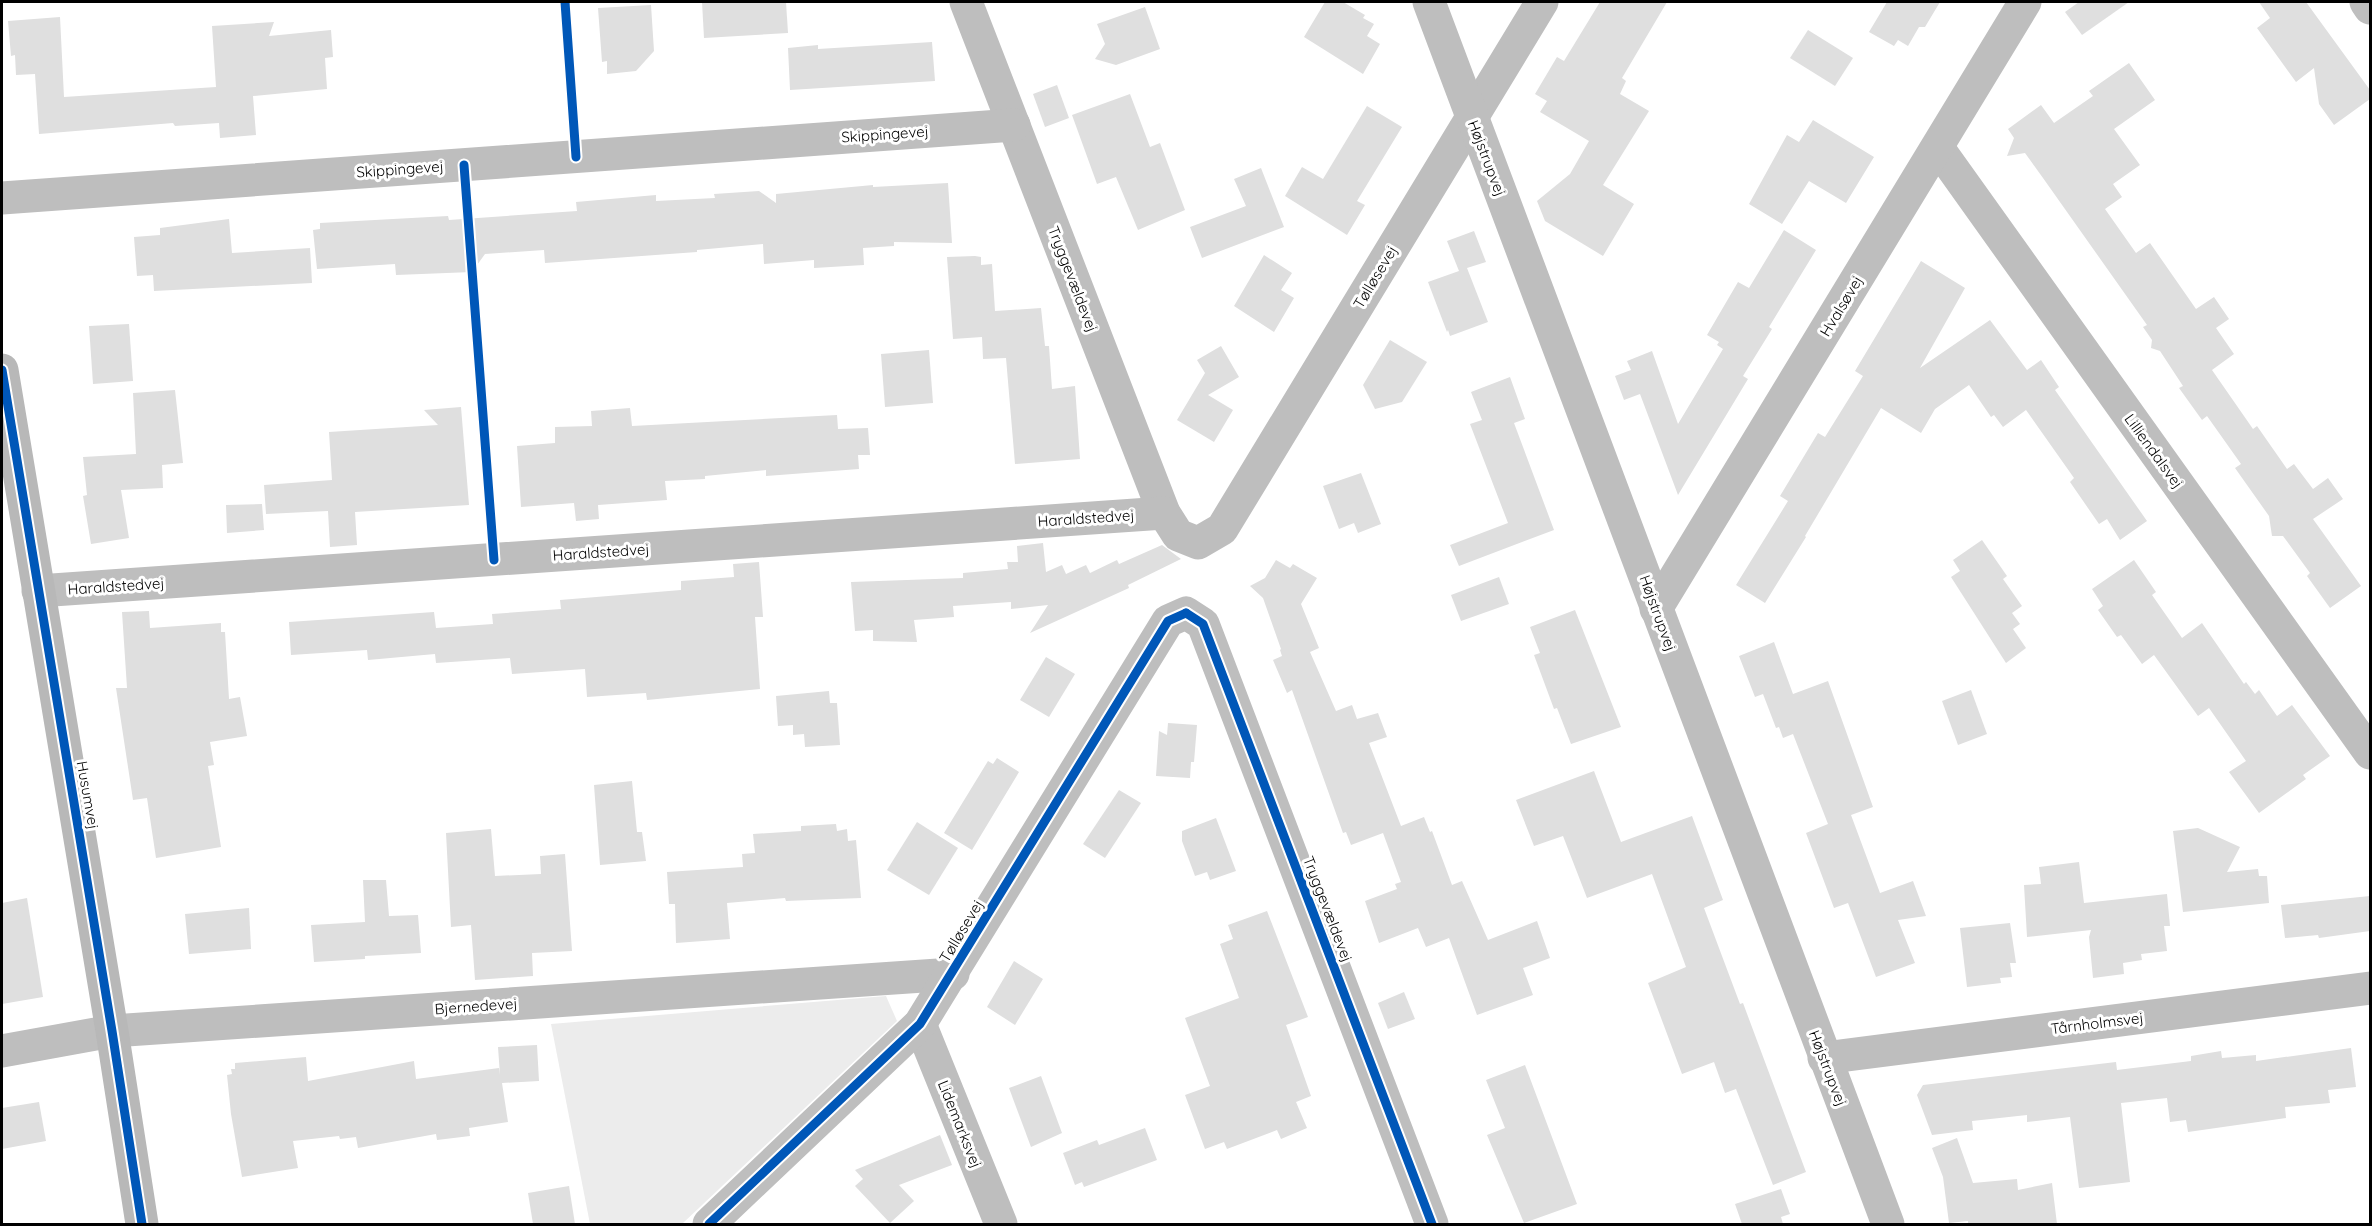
<svg xmlns="http://www.w3.org/2000/svg" width="2372" height="1226" viewBox="0 0 2372 1226" font-family="Quicksand,sans-serif">
	<style>
		.green { fill: #ececec }
		.building { fill: #dfdfdf }
		.lines { fill: none; stroke-linecap: round; stroke-linejoin: round }
		.street { stroke: #bebebe; stroke-width: 33 }
		.secondary { stroke: #b8b8b8; stroke-width: 33 }
		.cycleway-casing { stroke: #fff; stroke-width: 13 }
		.cycleway { stroke: #0057b8; stroke-width: 9 }
		.labels { text-anchor: middle; dominant-baseline: central; stroke-width: 6; stroke-linejoin: round; paint-order: stroke }
		.street-label { font-size: 15px; fill: #000; stroke: #fff }
	</style>
	<rect width="100%" height="100%" fill="#fff"/>
	<polygon class="green" points="886,996 897,1021 682,1224 590,1224 551,1024"/>
	<g class="building">
		<polygon points="702,2 786,2 788,33 704,38"/>
		<polygon points="1325,2 1343,2 1365,15 1363,18 1374,24 1367,36 1380,44 1363,74 1304,37"/>
		<polygon points="1600,2 1667,2 1622,78 1626,81 1620,94 1649,111 1603,185 1634,204 1603,256 1545,221 1537,201 1570,174 1589,141 1540,112 1547,101 1535,94 1557,57 1564,61"/>
		<polygon points="1887,2 1940,2 1925,27 1919,27 1908,46 1898,40 1894,46 1869,32"/>
		<polygon points="2079,2 2129,2 2082,35 2065,12"/>
		<polygon points="2259,2 2306,2 2370,90 2370,99 2334,125 2319,104 2314,68 2296,82 2257,28 2270,18"/>
		<polygon points="651,5 654,51 636,71 607,74 607,61 602,62 598,8"/>
		<polygon points="1145,7 1160,49 1116,65 1095,59 1105,44 1097,24"/>
		<polygon points="60,17 64,97 216,87 212,26 274,22 269,36 331,30 333,57 325,58 327,89 253,96 256,135 220,138 219,123 175,126 173,123 39,134 35,74 16,75 15,55 11,56 8,21"/>
		<polygon points="1808,30 1853,58 1835,86 1790,58"/>
		<polygon points="932,42 935,81 790,90 788,48 818,45 818,49"/>
		<polygon points="2129,63 2155,100 2114,129 2140,165 2113,184 2122,197 2105,209 2136,253 2150,243 2196,309 2214,297 2229,319 2216,328 2234,354 2212,370 2253,429 2257,426 2287,469 2294,464 2313,489 2328,478 2343,499 2313,519 2361,586 2330,608 2307,576 2310,573 2283,536 2272,536 2269,516 2235,468 2241,464 2207,416 2202,420 2179,388 2183,386 2160,351 2151,348 2152,340 2143,327 2147,325 2043,178 2025,153 2007,156 2014,138 2008,129 2041,105 2054,123 2093,96 2089,91"/>
		<polygon points="1057,85 1069,118 1045,127 1033,94"/>
		<polygon points="1130,94 1150,147 1160,143 1185,210 1138,230 1116,177 1097,184 1072,115"/>
		<polygon points="1367,106 1402,127 1357,201 1365,205 1347,235 1285,196 1302,167 1323,179"/>
		<polygon points="1813,120 1874,157 1846,203 1809,181 1782,224 1749,204 1787,135 1799,142"/>
		<polygon points="1261,168 1284,227 1202,258 1190,227 1246,206 1234,179"/>
		<polygon points="948,183 952,243 894,242 894,246 863,248 864,265 814,268 814,260 764,264 763,244 697,250 697,252 545,263 544,250 485,254 472,272 396,275 395,264 317,269 313,230 320,229 320,223 448,216 449,220 577,211 576,202 656,195 656,201 715,198 714,194 759,191 776,203 776,194 873,185 873,187"/>
		<polygon points="229,219 232,253 310,248 312,283 154,291 153,275 137,276 134,237 160,235 160,228"/>
		<polygon points="1784,230 1816,250 1769,327 1772,329 1743,376 1748,379 1678,495 1640,394 1624,400 1615,376 1631,370 1627,361 1652,351 1678,424 1723,349 1717,345 1719,342 1707,335 1738,282 1749,288"/>
		<polygon points="1474,231 1486,262 1467,268 1488,322 1450,336 1448,330 1447,332 1428,282 1459,271 1447,241"/>
		<polygon points="1264,255 1292,273 1281,290 1294,298 1274,332 1234,306"/>
		<polygon points="975,256 981,257 981,265 992,264 995,311 1041,308 1045,346 1049,346 1052,389 1075,386 1080,459 1015,464 1006,358 983,359 982,337 953,339 947,257"/>
		<polygon points="1921,261 1965,288 1920,368 1990,320 2027,370 2041,360 2059,387 2055,390 2147,521 2120,540 2107,519 2099,524 2070,482 2074,478 2026,410 2003,427 1994,415 1991,417 1969,385 1935,409 1921,433 1881,408 1805,536 1806,537 1765,603 1736,585 1788,501 1780,496 1818,433 1825,437 1863,376 1855,371"/>
		<polygon points="129,324 133,381 93,384 89,326"/>
		<polygon points="1390,340 1427,362 1402,402 1375,409 1363,385"/>
		<polygon points="1221,346 1239,377 1208,395 1233,410 1214,442 1177,420 1205,373 1197,360"/>
		<polygon points="929,350 933,403 885,407 881,354"/>
		<polygon points="1510,377 1525,419 1514,423 1554,530 1459,566 1450,545 1508,523 1470,424 1482,420 1471,392"/>
		<polygon points="175,390 183,463 162,465 163,488 121,490 129,538 91,544 83,496 87,495 83,457 136,454 133,393"/>
		<polygon points="461,407 469,505 355,512 357,545 330,547 328,511 266,514 264,485 332,480 329,432 438,425 424,410"/>
		<polygon points="630,408 632,426 837,415 838,429 868,428 870,455 858,455 859,469 766,476 766,470 705,476 705,479 665,481 667,500 598,505 599,519 576,521 574,503 521,507 517,446 555,443 555,427 592,426 591,411"/>
		<polygon points="1361,473 1381,524 1358,533 1354,523 1339,529 1323,486"/>
		<polygon points="262,504 264,530 227,533 226,505"/>
		<polygon points="1982,540 2007,576 2003,579 2022,606 2012,613 2020,624 2013,629 2026,648 2006,663 1951,577 1960,571 1953,560"/>
		<polygon points="1043,543 1046,572 1062,565 1066,574 1086,565 1090,573 1117,560 1119,564 1162,545 1181,559 1128,585 1129,588 1030,633 1048,605 1011,609 1011,602 953,606 954,617 914,620 917,642 873,641 873,630 855,631 851,582 963,578 963,573 1008,569 1007,562 1018,562 1017,546"/>
		<polygon points="1276,560 1290,568 1293,564 1317,578 1301,604 1319,648 1310,652 1336,711 1352,705 1357,719 1378,713 1387,737 1369,743 1401,826 1424,817 1430,832 1432,831 1452,885 1462,881 1488,940 1537,921 1550,958 1523,968 1533,995 1477,1015 1449,938 1426,947 1418,928 1379,943 1365,901 1397,889 1395,884 1401,882 1383,833 1351,845 1346,832 1343,833 1292,690 1287,693 1273,660 1282,656 1280,650 1281,649 1263,598 1250,586 1265,578"/>
		<polygon points="2134,560 2156,592 2152,595 2182,638 2202,623 2244,684 2246,682 2255,694 2259,690 2277,716 2292,705 2330,756 2303,775 2306,779 2259,813 2229,772 2246,761 2209,708 2198,716 2154,655 2142,664 2121,635 2117,637 2098,610 2103,606 2092,589"/>
		<polygon points="759,562 763,617 755,617 760,689 647,700 646,693 587,697 585,669 512,674 510,658 436,663 435,654 368,660 367,650 291,655 289,622 434,612 436,628 493,624 492,614 561,609 560,600 681,590 681,581 734,577 733,564"/>
		<polygon points="1499,577 1509,604 1461,621 1451,595"/>
		<polygon points="1575,610 1621,727 1571,744 1557,708 1554,709 1534,655 1540,653 1530,627"/>
		<polygon points="149,611 150,628 221,623 221,632 225,632 229,699 240,697 247,736 210,742 214,765 208,766 221,847 156,858 147,798 133,800 116,688 127,688 122,612"/>
		<polygon points="1774,642 1793,694 1828,681 1873,807 1851,815 1880,893 1913,881 1926,916 1898,920 1915,963 1876,977 1848,903 1834,908 1806,833 1828,824 1793,734 1783,738 1779,727 1776,728 1763,694 1755,697 1739,656"/>
		<polygon points="1046,657 1075,674 1049,717 1020,700"/>
		<polygon points="1971,690 1987,734 1958,745 1942,701"/>
		<polygon points="829,691 830,703 837,703 840,745 805,747 804,734 793,735 793,725 778,726 776,696"/>
		<polygon points="1168,723 1197,725 1194,762 1191,762 1190,778 1156,776 1159,731 1167,735"/>
		<polygon points="997,758 1019,772 972,850 944,833 988,761 993,764"/>
		<polygon points="1594,771 1621,842 1692,816 1723,900 1704,908 1740,1004 1743,1003 1806,1172 1773,1185 1736,1089 1725,1093 1714,1062 1682,1074 1648,983 1686,967 1652,874 1587,898 1563,836 1534,846 1516,800"/>
		<polygon points="632,781 637,832 642,832 646,861 600,865 594,785"/>
		<polygon points="1119,790 1141,803 1105,858 1083,844"/>
		<polygon points="1216,818 1236,871 1210,880 1207,872 1195,876 1182,841 1182,831"/>
		<polygon points="917,822 958,848 929,895 887,870"/>
		<polygon points="836,824 837,831 847,829 848,841 856,840 861,898 786,901 785,898 727,903 730,939 676,943 675,904 669,904 667,872 743,867 742,854 755,853 753,834 801,831 801,826"/>
		<polygon points="2198,828 2240,847 2227,872 2258,869 2259,876 2267,876 2269,903 2183,912 2173,831"/>
		<polygon points="491,829 495,876 541,874 540,856 565,854 572,951 532,953 533,976 475,980 471,925 451,927 446,833"/>
		<polygon points="2079,862 2084,903 2167,894 2170,926 2164,926 2167,951 2141,954 2142,960 2123,963 2124,974 2093,978 2089,937 2091,930 2027,937 2024,885 2041,884 2039,867"/>
		<polygon points="363,880 386,880 389,916 418,915 421,953 365,956 365,959 314,962 311,925 365,922"/>
		<polygon points="2370,896 2370,931 2319,938 2318,935 2285,938 2281,905"/>
		<polygon points="27,898 43,997 2,1004 2,903"/>
		<polygon points="249,908 251,949 189,954 185,914"/>
		<polygon points="1267,911 1308,1017 1286,1025 1311,1096 1296,1102 1307,1128 1281,1139 1277,1130 1227,1149 1224,1142 1205,1149 1185,1095 1210,1086 1185,1018 1239,998 1220,944 1233,939 1228,925"/>
		<polygon points="2010,923 2016,963 2010,963 2012,977 2000,978 2001,983 1967,987 1960,928"/>
		<polygon points="1014,961 1043,979 1015,1025 987,1007"/>
		<polygon points="1404,992 1415,1019 1388,1029 1378,1003"/>
		<polygon points="537,1045 539,1081 502,1083 508,1122 469,1128 470,1136 437,1140 436,1134 358,1148 356,1137 340,1139 339,1136 293,1141 298,1168 242,1177 231,1114 227,1075 232,1074 231,1069 235,1069 235,1063 306,1057 308,1081 414,1061 416,1079 499,1068 500,1075 498,1047"/>
		<polygon points="2351,1048 2356,1087 2328,1090 2330,1103 2285,1107 2286,1118 2188,1132 2186,1120 2170,1122 2167,1098 2121,1103 2130,1182 2079,1188 2070,1117 2027,1122 2027,1115 1972,1121 1973,1130 1932,1135 1917,1095 1923,1085 2116,1062 2117,1070 2191,1061 2191,1056 2221,1051 2222,1058 2256,1055 2256,1061"/>
		<polygon points="1525,1065 1577,1204 1524,1223 1487,1135 1505,1128 1486,1080"/>
		<polygon points="1041,1076 1062,1133 1031,1147 1009,1088"/>
		<polygon points="39,1102 46,1141 2,1149 2,1108"/>
		<polygon points="1145,1128 1157,1160 1084,1187 1082,1182 1075,1185 1063,1153 1097,1140 1099,1145"/>
		<polygon points="940,1135 952,1165 899,1185 914,1201 890,1223 855,1186 863,1179 855,1170"/>
		<polygon points="1957,1138 1973,1183 2017,1179 2018,1190 2052,1183 2057,1224 1968,1224 1968,1221 1949,1223 1943,1177 1932,1148"/>
		<polygon points="569,1186 575,1224 533,1224 528,1193"/>
		<polygon points="1781,1189 1790,1214 1781,1217 1783,1224 1742,1224 1735,1204"/>
	</g>
	<g class="lines">
		<g class="street">
			<polyline points="966,2 1164,513 1178,535 1198,543 1222,529 1542,2"/>
			<polyline points="1429,2 1888,1224"/>
			<polyline points="2366,2 2370,8"/>
			<polyline points="1938,148 2370,753"/>
			<polyline points="2,198 1014,125"/>
			<polyline points="38,591 1164,513"/>
			<polyline points="1656,609 2025,2"/>
			<polyline points="920,1024 1001,1224"/>
			<polyline points="2,1051 112,1031 953,974"/>
			<polyline points="1824,1058 2370,988"/>
			<polyline points="709,1224 920,1024 1168,621 1186,613 1203,624 1432,1224"/>
		</g>
		<polyline class="secondary" points="2,370 112,1031 142,1224"/>
		<defs>
			<g id="cycleway">
				<polyline points="565,2 576,157"/>
				<polyline points="464,165 494,560"/>
				<polyline points="2,370 112,1031 142,1224"/>
				<polyline points="1186,613 1203,624 1432,1224"/>
				<polyline points="709,1224 920,1024 1168,621 1186,613"/>
			</g>
		</defs>
		<use href="#cycleway" class="cycleway-casing"/>
		<use href="#cycleway" class="cycleway"/>
	</g>
	<g class="labels">
		<g class="street-label">
			<text transform="translate(885 134) rotate(-4)">Skippingevej</text>
			<text transform="translate(1487 158) rotate(69)">Højstrupvej</text>
			<text transform="translate(400 169) rotate(-4)">Skippingevej</text>
			<text transform="translate(1375 277) rotate(-59)">Tølløsevej</text>
			<text transform="translate(1073 279) rotate(69)">Tryggevældevej</text>
			<text transform="translate(1841 306) rotate(-59)">Hvalsøvej</text>
			<text transform="translate(2154 451) rotate(54)">Lilliendalsvej</text>
			<text transform="translate(1086 518) rotate(-4)">Haraldstedvej</text>
			<text transform="translate(601 552) rotate(-4)">Haraldstedvej</text>
			<text transform="translate(116 586) rotate(-4)">Haraldstedvej</text>
			<text transform="translate(1658 613) rotate(70)">Højstrupvej</text>
			<text transform="translate(88 795) rotate(80)">Husumvej</text>
			<text transform="translate(1328 909) rotate(69)">Tryggevældevej</text>
			<text transform="translate(961 931) rotate(-59)">Tølløsevej</text>
			<text transform="translate(476 1006) rotate(-4)">Bjernedevej</text>
			<text transform="translate(2097 1023) rotate(-7)">Tårnholmsvej</text>
			<text transform="translate(1828 1068) rotate(69)">Højstrupvej</text>
			<text transform="translate(960 1124) rotate(68)">Lidemarksvej</text>
		</g>
	</g>
	<rect width="2372" height="1226" fill="none" stroke="#000000" stroke-width="6"/>
</svg>
